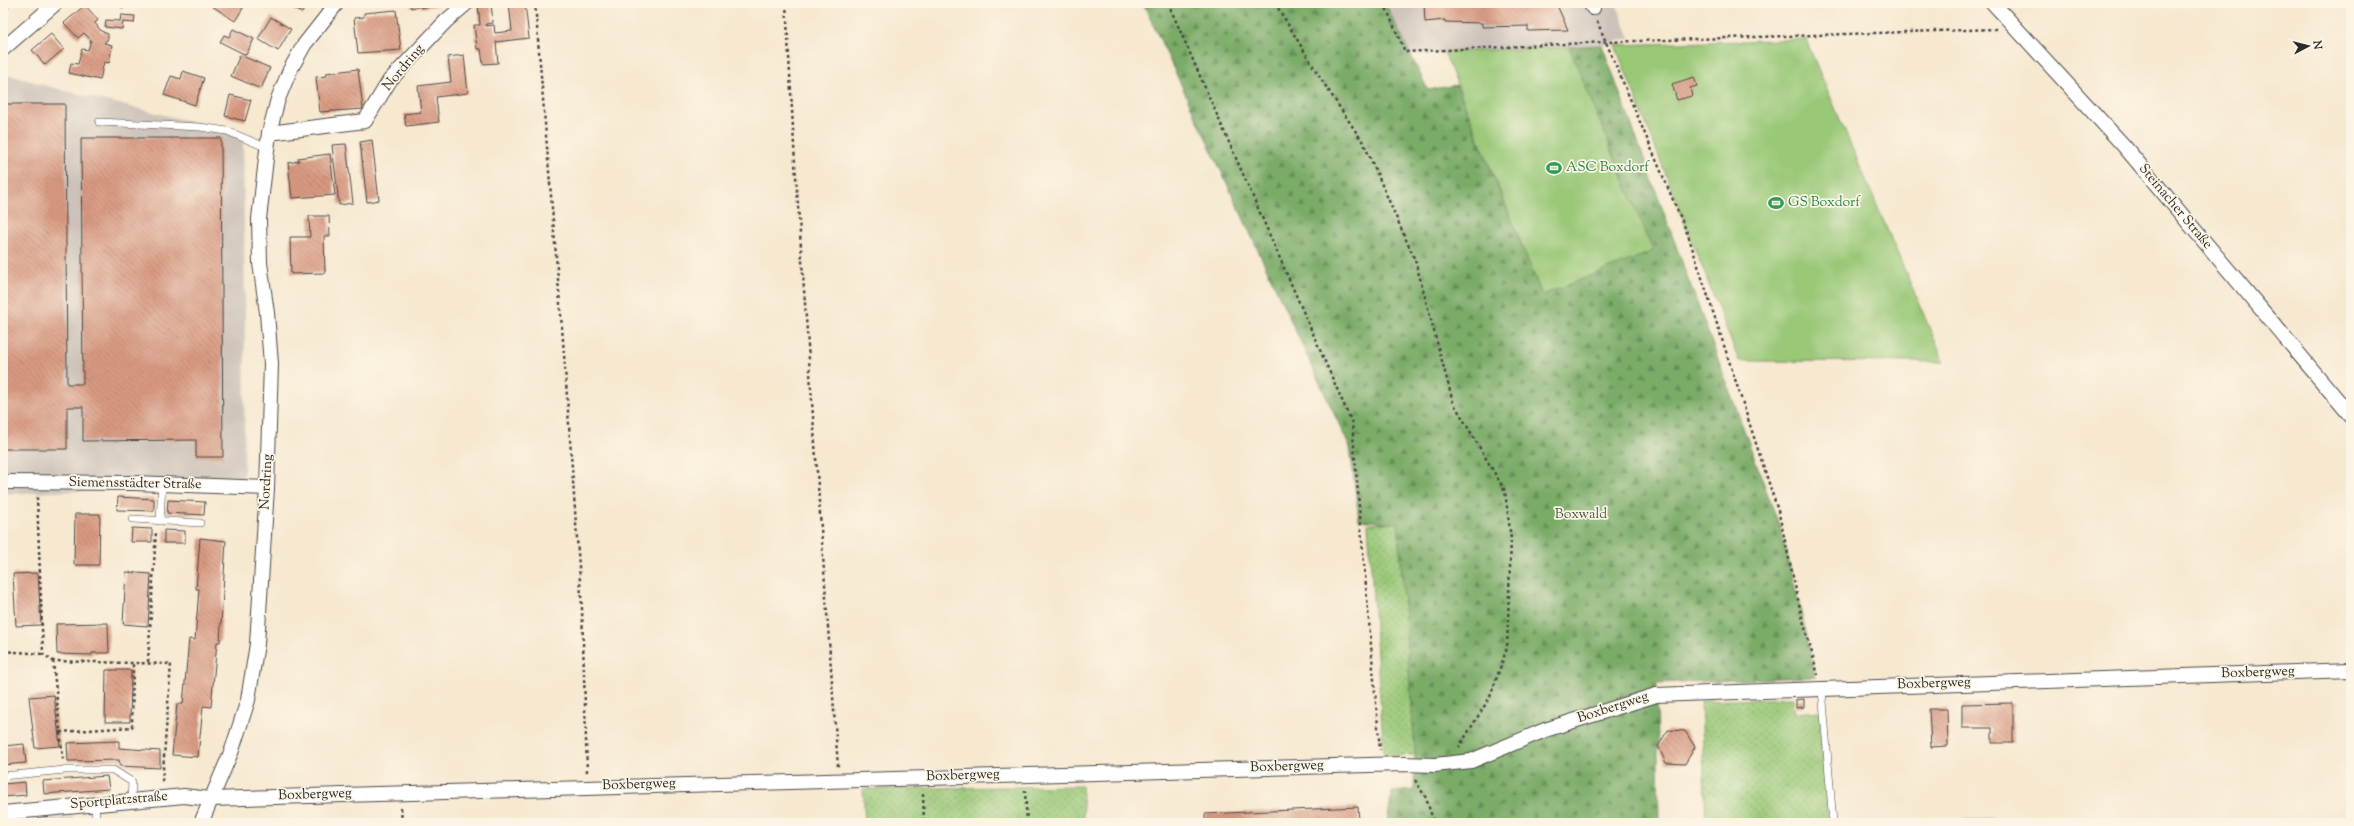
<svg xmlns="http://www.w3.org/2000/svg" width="2354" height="826" viewBox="0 0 2354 826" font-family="'Sorts Mill Goudy',serif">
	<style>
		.industrial { fill: #ccc2b9 }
		.forest { fill: url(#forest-firs); stroke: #526c4a }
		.park { fill: #99c877; stroke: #627a51 }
		.garden { fill: url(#garden-dots); stroke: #627a51 }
		.building { fill: url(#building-back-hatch) }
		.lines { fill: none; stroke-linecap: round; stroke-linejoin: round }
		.service-casing { stroke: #4a4744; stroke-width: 8 }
		.minor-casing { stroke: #4a4744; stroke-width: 16 }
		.path { stroke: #4a4744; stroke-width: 2.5; stroke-dasharray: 3 3; stroke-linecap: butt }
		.service { stroke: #fff; stroke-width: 7 }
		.minor { stroke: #fff; stroke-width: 14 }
		.labels { text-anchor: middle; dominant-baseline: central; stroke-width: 3.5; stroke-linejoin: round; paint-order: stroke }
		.street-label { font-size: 14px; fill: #2b2b2b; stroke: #fcf5e5 }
		.leisure-label { font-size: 14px; fill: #27864d; stroke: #fcf5e5; text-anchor: start }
		.park-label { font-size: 14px; fill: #4c5a42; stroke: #fcf5e5 }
	</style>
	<defs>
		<pattern id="forest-firs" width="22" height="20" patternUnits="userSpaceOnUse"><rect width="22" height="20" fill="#7aac68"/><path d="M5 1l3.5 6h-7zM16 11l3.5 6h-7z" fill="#648c56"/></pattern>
		<pattern id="garden-dots" width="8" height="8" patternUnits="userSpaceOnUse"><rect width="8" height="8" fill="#99c877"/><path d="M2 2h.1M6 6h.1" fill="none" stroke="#7da362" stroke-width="1.8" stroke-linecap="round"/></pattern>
		<pattern id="building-back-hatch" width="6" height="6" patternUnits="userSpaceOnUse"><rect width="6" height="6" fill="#d99981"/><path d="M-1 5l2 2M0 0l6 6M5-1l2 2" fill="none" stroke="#b07d6a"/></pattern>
	</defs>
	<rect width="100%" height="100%" fill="#fcf5e5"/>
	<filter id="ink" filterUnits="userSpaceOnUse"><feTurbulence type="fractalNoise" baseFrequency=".025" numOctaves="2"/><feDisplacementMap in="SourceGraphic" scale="8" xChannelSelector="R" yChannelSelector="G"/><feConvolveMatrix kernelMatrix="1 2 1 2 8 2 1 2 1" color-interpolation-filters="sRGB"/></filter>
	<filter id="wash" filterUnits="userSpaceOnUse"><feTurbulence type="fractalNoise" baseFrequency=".012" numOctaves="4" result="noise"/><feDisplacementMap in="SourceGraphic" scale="16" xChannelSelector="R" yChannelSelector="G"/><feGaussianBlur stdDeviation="0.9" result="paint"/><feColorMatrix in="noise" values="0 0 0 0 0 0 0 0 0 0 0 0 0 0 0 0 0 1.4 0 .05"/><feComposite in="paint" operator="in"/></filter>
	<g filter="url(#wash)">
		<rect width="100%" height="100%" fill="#f7e8d0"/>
		<g class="industrial">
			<polygon points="1385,3 1616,3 1630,38 1602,45 1409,54"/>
			<polygon points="3,73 65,91 243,134 245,311 244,485 3,494"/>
			<polygon points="73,816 73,823 7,823"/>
			<polygon points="2031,816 2032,823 1918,823"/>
		</g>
		<polygon class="forest" points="1143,3 1385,3 1428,90 1456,85 1542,295 1652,251 1569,47 1602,45 1781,530 1806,632 1815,677 1657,683 1659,823 1387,823 1392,792 1414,790 1415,755 1398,524 1359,520 1350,448"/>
		<g class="park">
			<polygon points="1806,39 1808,45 1944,362 1739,361 1615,45"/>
			<polygon points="1569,47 1653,251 1542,295 1444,52"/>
		</g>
		<g class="garden">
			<polygon points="1398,523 1415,755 1384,756 1368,524"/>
			<polygon points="1793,698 1794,713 1819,711 1828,823 1706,823 1701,701"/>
			<polygon points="1082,786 1084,823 865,823 863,789"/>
		</g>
		<g id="blocks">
			<g class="building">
				<polygon points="3,3 7,3 9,7 3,9"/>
				<polygon points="117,3 128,3 122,8"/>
				<polygon points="214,3 246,3 235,21 212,6"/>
				<polygon points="281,3 308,3 302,13"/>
				<polygon points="410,3 454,3 454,4 421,8 421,6 411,8"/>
				<polygon points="491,3 493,23 486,24 486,26 494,25 495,33 512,31 509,3 525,3 529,38 496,42 498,63 483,64 481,49 477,49 474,25 480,25 478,4"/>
				<polygon points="1424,3 1556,3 1568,30 1528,31 1528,26 1482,27 1482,23 1445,22 1445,20 1425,22"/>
				<polygon points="85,5 98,20 95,23 101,31 108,34 108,39 104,43 112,45 109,63 104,62 100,80 69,73 71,63 78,64 82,49 88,50 91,40 84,33 78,38 64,23"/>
				<polygon points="396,10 401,50 358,53 354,18 364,17 364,13"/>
				<polygon points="121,15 135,16 134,23 123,22 122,29 105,27 106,20 120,21"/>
				<polygon points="271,17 291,29 278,51 258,39"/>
				<polygon points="233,29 254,39 246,55 220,42 224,35 229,37"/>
				<polygon points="51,34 64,49 45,65 32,50"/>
				<polygon points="240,55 270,68 261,89 231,76"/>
				<polygon points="464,55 468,93 436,97 439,122 406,126 404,114 421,112 418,86 451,82 448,57"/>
				<polygon points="358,69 363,109 320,112 316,77 327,76 326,73"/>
				<polygon points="183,71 204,78 195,105 164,95 171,76 181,79"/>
				<polygon points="1694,77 1697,86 1690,88 1692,96 1677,100 1672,84"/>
				<polygon points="230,95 251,100 245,121 225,116"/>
				<polygon points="3,104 65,104 67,384 83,384 81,138 221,138 223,457 196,457 196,440 83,441 83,407 67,407 67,449 3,449"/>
				<polygon points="372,140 379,200 367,202 360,142"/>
				<polygon points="346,144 353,203 339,205 332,145"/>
				<polygon points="330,154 335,195 292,198 288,163 299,161 298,158"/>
				<polygon points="309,216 329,216 330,236 324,236 325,273 291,274 290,237 310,237"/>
				<polygon points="118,497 154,499 154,511 117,510"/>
				<polygon points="168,500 205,502 204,515 167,513"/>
				<polygon points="75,514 100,514 99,565 74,565"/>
				<polygon points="132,528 152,529 152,542 131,542"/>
				<polygon points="164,530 185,531 185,543 164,543"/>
				<polygon points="200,538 226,541 220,642 217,642 211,707 203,706 198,757 172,755 177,704 183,704 189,639 195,640 199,589 196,589"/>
				<polygon points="126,572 151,574 148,626 123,624"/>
				<polygon points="38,573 41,625 16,626 13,574"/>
				<polygon points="108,623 109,653 92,653 92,655 57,654 56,624"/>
				<polygon points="106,670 131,670 130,722 105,722"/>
				<polygon points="54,695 60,746 35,748 29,697"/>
				<polygon points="1804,699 1804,707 1796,708 1796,700"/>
				<polygon points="2013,703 2013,743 1992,743 1992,728 1962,728 1962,704"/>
				<polygon points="1929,709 1947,709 1948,746 1931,747"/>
				<polygon points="1668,730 1685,731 1695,747 1685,764 1666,763 1658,746"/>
				<polygon points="119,741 119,748 160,751 160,768 120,766 119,760 68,761 67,743"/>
				<polygon points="24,744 26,763 3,765 3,746"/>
				<polygon points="107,776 109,789 44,794 43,781"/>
				<polygon points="25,782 26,795 3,797 3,784"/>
				<polygon points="1358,807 1359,823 1205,823 1205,814"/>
			</g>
		</g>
	</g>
	<g filter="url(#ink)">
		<use href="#blocks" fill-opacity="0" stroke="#4a4744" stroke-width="1"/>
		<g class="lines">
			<defs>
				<g id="service">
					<polyline points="99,122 200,127 227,131 268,148"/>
					<polyline points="133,519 200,523"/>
					<polyline points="160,521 162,484"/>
					<polyline points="1822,689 1833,823"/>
					<polyline points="3,776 65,770 113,770 132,782 131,799"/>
					<polyline points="95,803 96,823"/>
				</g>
				<g id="minor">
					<polyline points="1590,3 1593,8"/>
					<polyline points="1993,3 2124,146 2351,416"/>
					<polyline points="3,49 56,3"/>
					<polyline points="269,133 365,121 390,80 446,21 467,3"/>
					<polyline points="3,482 134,483 267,488"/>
					<polyline points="3,813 184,796 210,799 1403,764 1435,765 1471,761 1545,730 1656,695 2351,670"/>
					<polyline points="201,823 232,750 248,700 257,644 267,488 271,364 267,313 260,263 259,219 269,133 278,99 290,70 304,45 337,3"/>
				</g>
			</defs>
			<use href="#service" class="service-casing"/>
			<use href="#minor" class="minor-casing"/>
			<g class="path">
				<polyline points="535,3 563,340 582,609 587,773"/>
				<polyline points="786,3 795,163 838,767"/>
				<polyline points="1168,3 1352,423 1380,750"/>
				<polyline points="1275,3 1321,79 1364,144 1415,260 1453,402 1505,491 1511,539 1507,648 1490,697 1459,747"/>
				<polyline points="1384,3 1405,52 1606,42 1997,29"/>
				<polyline points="1597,21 1688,235 1779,514 1802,617 1818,675"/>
				<polyline points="37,497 43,654 53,661 171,664 162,783"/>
				<polyline points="3,651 43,654"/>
				<polyline points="53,661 63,760"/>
				<polyline points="148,662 156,531"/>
				<polyline points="60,732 132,727 133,662"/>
				<polyline points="1415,780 1426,798 1434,823"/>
				<polyline points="1025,790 1027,823"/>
				<polyline points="923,794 924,823"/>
				<polyline points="401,808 402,823"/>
			</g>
			<use href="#service" class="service"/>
			<use href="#minor" class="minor"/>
		</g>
	</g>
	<defs>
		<symbol id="stadium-bare" viewBox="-9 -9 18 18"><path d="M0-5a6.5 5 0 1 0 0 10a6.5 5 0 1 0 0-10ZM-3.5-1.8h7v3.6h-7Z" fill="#2e9e5b" stroke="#fcf5e5" stroke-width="2.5" paint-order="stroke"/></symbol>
	</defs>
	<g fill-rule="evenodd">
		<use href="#stadium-bare" x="1543" y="157" width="22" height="22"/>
		<use href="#stadium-bare" x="1765" y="192" width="22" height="22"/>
	</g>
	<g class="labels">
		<g class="street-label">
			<text transform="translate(404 68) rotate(-50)">Nordring</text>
			<text transform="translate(2175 207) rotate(50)">Steinacher Straße</text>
			<text transform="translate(267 482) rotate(-87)">Nordring</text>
			<text transform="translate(135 484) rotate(1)">Siemensstädter Straße</text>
			<text transform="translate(2258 673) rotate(-2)">Boxbergweg</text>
			<text transform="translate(1934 684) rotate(-2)">Boxbergweg</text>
			<text transform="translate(1613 708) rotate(-18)">Boxbergweg</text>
			<text transform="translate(1287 767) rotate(-2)">Boxbergweg</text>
			<text transform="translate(963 776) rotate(-2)">Boxbergweg</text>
			<text transform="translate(639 785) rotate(-2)">Boxbergweg</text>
			<text transform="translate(315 795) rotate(-2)">Boxbergweg</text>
			<text transform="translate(119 801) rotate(-5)">Sportplatzstraße</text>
		</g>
		<g class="leisure-label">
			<text x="1566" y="168">ASC Boxdorf</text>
			<text x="1788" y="203">GS Boxdorf</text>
		</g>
		<g class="park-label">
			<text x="1581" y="515">Boxwald</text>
		</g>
	</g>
	<rect width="2354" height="826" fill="none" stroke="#fcf5e5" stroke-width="16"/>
	<g transform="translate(2308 46) rotate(83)" stroke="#fcf5e5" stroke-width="3" paint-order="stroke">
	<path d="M0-3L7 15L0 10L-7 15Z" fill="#2b2b2b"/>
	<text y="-6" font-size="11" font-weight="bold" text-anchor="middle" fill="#2b2b2b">N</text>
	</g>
</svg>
